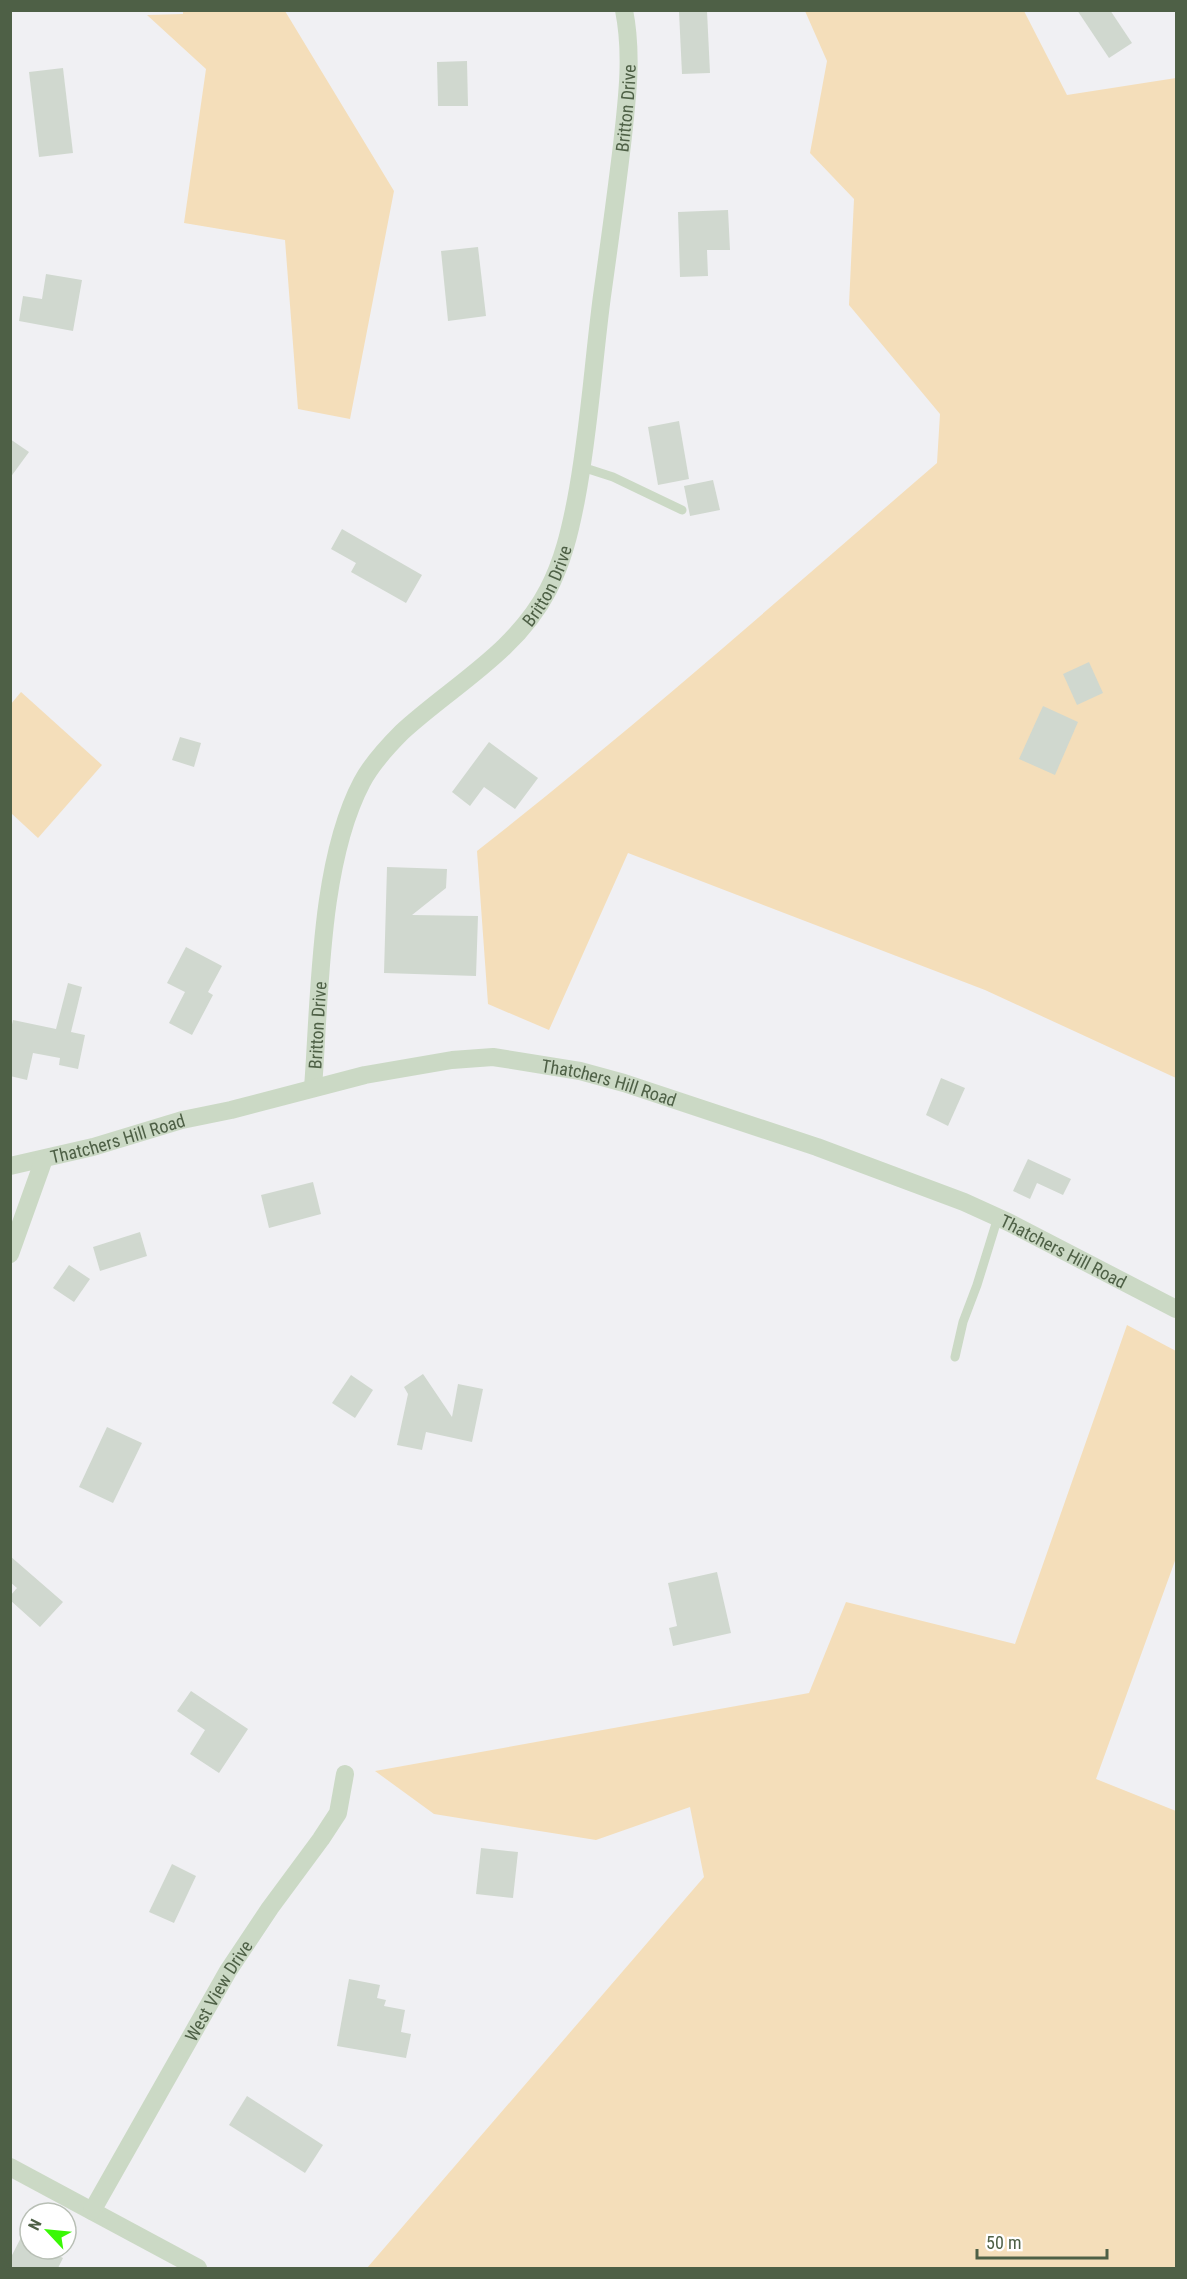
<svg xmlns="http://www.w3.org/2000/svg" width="1187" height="2279" viewBox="0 0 1187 2279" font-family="'Roboto Condensed',sans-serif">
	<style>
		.green { fill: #f4deba }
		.building { fill: #d0d8cf }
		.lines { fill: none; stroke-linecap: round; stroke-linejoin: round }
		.lane { stroke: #cbd9c5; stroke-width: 9 }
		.street { stroke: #cbd9c5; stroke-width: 18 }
		.labels { text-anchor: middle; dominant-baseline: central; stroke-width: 5; stroke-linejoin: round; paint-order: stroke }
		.street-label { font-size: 18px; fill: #4e6046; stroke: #fff }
	</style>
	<rect width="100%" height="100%" fill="#f0f0f3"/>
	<g class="green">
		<polygon points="183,11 285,11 394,191 350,419 298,409 285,240 184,223 206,69 147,15 183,14"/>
		<path d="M805,11H1024L1067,95L1176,78V1078L985,990L628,853L549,1030L488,1004L477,851C635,727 785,594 937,463L940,414L849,305L854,199L810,153L827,61Z"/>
		<polygon points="21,692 102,765 38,838 11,813 11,704"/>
		<polygon points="1127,1325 1176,1351 1176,1558 1096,1779 1176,1811 1176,2268 367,2268 704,1877 690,1807 596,1840 434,1814 375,1771 809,1693 846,1602 1015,1644"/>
	</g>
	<g class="building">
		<polygon points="1077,10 1110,10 1132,43 1109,58"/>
		<polygon points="707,11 710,73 682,74 679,12"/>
		<polygon points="467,61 468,106 438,106 437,62"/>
		<polygon points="63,68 73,153 39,157 29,72"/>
		<polygon points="728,210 730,250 707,250 708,276 680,277 678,212"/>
		<polygon points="478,247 486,316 448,321 441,251"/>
		<polygon points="46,274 82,280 73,331 19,321 23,296 42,299"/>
		<polygon points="679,421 689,479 658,485 648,427"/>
		<polygon points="10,439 29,452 10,478"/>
		<polygon points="713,480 720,510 690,516 684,486"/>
		<polygon points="342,529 422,575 406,603 351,572 356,563 331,549"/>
		<polygon points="1089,662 1103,693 1077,705 1063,674"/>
		<polygon points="1043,706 1078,722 1055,775 1019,759"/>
		<polygon points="180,737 201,743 194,767 172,760"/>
		<polygon points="489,742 538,778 515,809 484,787 470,806 452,792"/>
		<polygon points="387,867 447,869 446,888 412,915 478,916 476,976 384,973"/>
		<polygon points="186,947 222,966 208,992 213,995 192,1035 169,1023 185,992 167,983"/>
		<polygon points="68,983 82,987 71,1032 85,1035 78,1069 59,1065 60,1058 33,1053 27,1080 10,1076 10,1033 13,1020 56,1029"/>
		<polygon points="941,1078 965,1088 948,1126 926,1115"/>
		<polygon points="1028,1159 1071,1179 1063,1195 1037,1183 1030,1199 1013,1191"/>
		<polygon points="313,1182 321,1214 269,1228 261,1195"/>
		<polygon points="140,1232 147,1256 100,1271 93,1247"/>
		<polygon points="69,1265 90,1279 74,1302 53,1288"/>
		<polygon points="423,1374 452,1417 458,1384 483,1389 472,1442 426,1432 422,1450 397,1445 408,1394 404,1387"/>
		<polygon points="351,1375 373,1390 355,1418 332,1403"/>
		<polygon points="107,1427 142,1443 113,1503 79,1487"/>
		<polygon points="10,1556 63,1602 40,1627 10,1600 10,1596 17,1588 10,1582"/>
		<polygon points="717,1572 731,1633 673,1646 669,1628 677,1626 668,1583"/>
		<polygon points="191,1691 248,1729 219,1773 190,1754 205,1730 177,1711"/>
		<polygon points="481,1848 518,1852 513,1898 476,1894"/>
		<polygon points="172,1864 196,1876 174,1923 149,1912"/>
		<polygon points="349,1979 380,1985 377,1998 386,2000 384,2006 405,2010 401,2032 411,2034 406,2058 337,2046"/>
		<polygon points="247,2096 323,2145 305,2173 229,2125"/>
		<polygon points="30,2220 30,2249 45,2249 63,2258 58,2268 10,2268 10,2259"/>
	</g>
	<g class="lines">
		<g class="lane">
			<polyline points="582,467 613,477 682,510"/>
			<polyline points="955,1357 963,1322 977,1285 998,1217"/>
		</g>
		<g class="street">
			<path id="s1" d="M313,1088C320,997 319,863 362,782C372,763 387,747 402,732C452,686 516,652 548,590C563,561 570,531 576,500C589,433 593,364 602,296C609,246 616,195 622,145C627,100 633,55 624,10"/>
			<path id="s2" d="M10,1166L93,1147L182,1120L231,1110L365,1075L452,1060L493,1057L580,1071L624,1083L817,1147L964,1202L1008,1222L1176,1309"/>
			<polyline points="10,1254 44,1159"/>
			<polyline points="10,2167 198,2268"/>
			<path id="s3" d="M92,2211L228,1971L270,1908L321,1839L338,1813L345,1774"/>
		</g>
	</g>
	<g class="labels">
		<g class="street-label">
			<text stroke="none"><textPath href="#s1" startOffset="1071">Britton Drive</textPath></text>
			<text stroke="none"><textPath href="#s1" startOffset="585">Britton Drive</textPath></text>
			<text stroke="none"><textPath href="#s1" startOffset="63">Britton Drive</textPath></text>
			<text stroke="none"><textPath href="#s2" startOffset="615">Thatchers Hill Road</textPath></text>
			<text stroke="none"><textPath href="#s2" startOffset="111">Thatchers Hill Road</textPath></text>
			<text stroke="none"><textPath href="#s2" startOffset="1101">Thatchers Hill Road</textPath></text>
			<text stroke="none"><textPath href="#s3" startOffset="254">West View Drive</textPath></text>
		</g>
	</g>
	<rect width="1187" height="2279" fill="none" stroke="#4e6046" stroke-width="24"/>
	<g transform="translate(48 2231) rotate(296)"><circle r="28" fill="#ffffff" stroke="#b8bfb5" stroke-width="1.5"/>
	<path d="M0-4.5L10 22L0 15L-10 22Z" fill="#39f805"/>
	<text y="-9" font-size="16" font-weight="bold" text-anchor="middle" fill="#4e6046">N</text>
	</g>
	<path d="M977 2249v9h130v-9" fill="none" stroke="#4e6046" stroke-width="3"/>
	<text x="986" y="2249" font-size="18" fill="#4e6046" stroke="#ffffff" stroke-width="4.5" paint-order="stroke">50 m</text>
</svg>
